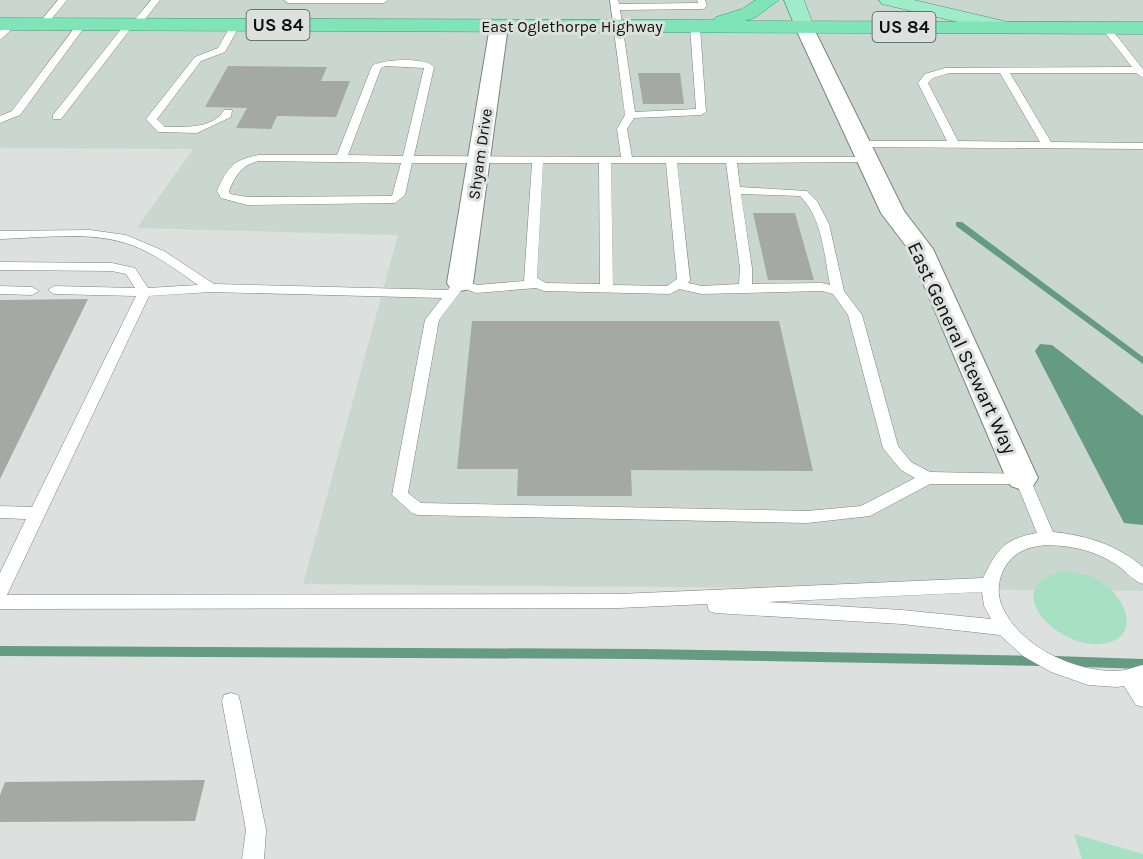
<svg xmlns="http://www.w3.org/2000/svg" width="1143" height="859" viewBox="0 0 1143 859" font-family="Karla,sans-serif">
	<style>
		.built { fill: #cad7d0 }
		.green { fill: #a8e0c3 }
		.water { fill: #659c81 }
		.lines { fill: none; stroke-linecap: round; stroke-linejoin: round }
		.stream { fill: #659c81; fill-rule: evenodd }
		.building { fill: #a4a9a6 }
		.service-casing { stroke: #7e8280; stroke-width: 1 }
		.minor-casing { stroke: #7e8280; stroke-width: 2 }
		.primary-casing { stroke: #439672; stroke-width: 1 }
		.trunk-casing { stroke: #439672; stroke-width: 1 }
		.service { fill: #fff; fill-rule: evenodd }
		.minor { fill: #fff; fill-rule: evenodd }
		.primary { fill: #9febca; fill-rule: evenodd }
		.trunk { fill: #7fe4b8; fill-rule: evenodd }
		.labels { text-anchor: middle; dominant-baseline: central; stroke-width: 6; stroke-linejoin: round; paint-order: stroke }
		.far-street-label { font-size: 16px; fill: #0e100f; stroke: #dce0de }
		.shield { fill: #dce0de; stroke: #4c4e4d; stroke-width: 1.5 }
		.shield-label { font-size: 18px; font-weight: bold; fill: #0e100f }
		.street-label { font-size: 20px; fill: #0e100f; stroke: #dce0de }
	</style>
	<rect width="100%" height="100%" fill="#dce0de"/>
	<polygon class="built" points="0,0 1143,0 1143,591 303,584 398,235 137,228 193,149 0,148"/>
	<g class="green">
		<path d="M1061,571C1077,572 1091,575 1104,584C1125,598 1141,635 1107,643C1063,654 995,589 1061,571Z"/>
		<polygon points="1074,834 1143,854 1143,859 1082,859"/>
	</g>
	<polygon class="water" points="1040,344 1052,345 1143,416 1143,525 1124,523 1035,351"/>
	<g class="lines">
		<g class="stream">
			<polygon points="956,222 962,222 1143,357 1143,364 956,226"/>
			<polygon points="0,646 643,649 1042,656 1046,658 1048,661 1046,664 1042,666 643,659 0,656"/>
			<polygon points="1055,656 1143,659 1143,669 1055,666 1051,664 1049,661 1051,658"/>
		</g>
	</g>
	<g class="building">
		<polygon points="228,66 327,67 321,81 350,81 336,117 277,116 271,129 236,128 247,108 205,107"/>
		<polygon points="638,73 680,73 684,104 643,104"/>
		<polygon points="753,213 795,213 814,280 768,280"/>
		<polygon points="88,299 0,479 0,300"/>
		<polygon points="472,321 779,321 813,471 631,470 632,496 517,496 518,469 457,469"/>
		<polygon points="205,780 195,821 0,822 0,795 5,782"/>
	</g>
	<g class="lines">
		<defs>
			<g id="service">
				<polygon points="58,0 67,0 45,27 39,27 39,23"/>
				<polygon points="151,0 160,0 139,27 132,27 61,119 53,119 53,115 126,23 132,23"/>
				<polygon points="284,0 388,0 384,3 288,3"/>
				<path d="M610,0H618L619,4L698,3L697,0H705L707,6L703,9L620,10L635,112L696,109L690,27L695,24L700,27L706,112L701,115L634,118L627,129L632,157H869L871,159L865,162L737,163L740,187L807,191L817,201L829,224L844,291L862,315L898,446L911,462L930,472L1028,474L1053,532C1085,535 1118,545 1143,567V584C1134,581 1128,574 1121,568C1106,557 1089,550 1070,547C1044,543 1016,544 1003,571C998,581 997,595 1002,606C1019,646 1074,672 1116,671C1125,671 1134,667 1143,665V707L1136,705L1124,686L1117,687L1088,685L1051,672L1023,656L1000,635L902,624L715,613L709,611L707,604L619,608L0,609V573L26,519L0,518V506L32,507L136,296L54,294L48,290L54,286L135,288L126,274L112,271L0,270V262L112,263L135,268L148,288L198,285C178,271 157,255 134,246C93,230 44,238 0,239V231L90,230L126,235L164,251L214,284L448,290L455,280L460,279L477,285L524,281L532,163H412L405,195L395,203L247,205L221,198L217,191C228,167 233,160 259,155H337L372,66C381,59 427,57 434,67L414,156L621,157L617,129L625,115ZM385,66L424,68L403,156L348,155L381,68ZM259,161L401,163L392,196L247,197L230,194L229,191C236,175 241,165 259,161ZM543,163H599L600,284L546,283L537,278ZM611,163H666L677,279L667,286L613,285ZM677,163H726L740,268L739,284L702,286L688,283L690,280ZM741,194L800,196C823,219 824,255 830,285L822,283L752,284V268ZM463,288L476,293L536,288L544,291L670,294L679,289L702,294L822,291L833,294L848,315L883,448L901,470L915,478L861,506L807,511L421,503L408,493L439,320ZM211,292L442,298L425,320L392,495L412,513L418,515L807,523L870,516L930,484H1017L1037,533C1003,539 997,550 983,578L619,594L7,595L149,296ZM982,592L984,606L991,619L902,610L767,602Z"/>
				<polygon points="9,22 17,24 0,40 0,31"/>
				<polygon points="78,23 86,25 20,115 0,123 0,116 12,111"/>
				<path d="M232,23L240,25L225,52L201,61L157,119L165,127C183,127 214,129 224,110H232L231,117L197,133L158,132L146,119L195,57L218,48Z"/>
				<path d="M1103,26H1109L1143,69V78L1136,73H1010L1051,142L1143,143V149L857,147L852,144L857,141H947L918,83L925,74L945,68L1132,67L1103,30ZM949,73H1000L1040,142L958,141L928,83L933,78Z"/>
				<polygon points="0,286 32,287 39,291 32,295 0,294"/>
				<polygon points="231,693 238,695 240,701 266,830 264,859 242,859 246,830 222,701 224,695"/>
			</g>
			<g id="minor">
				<polygon points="499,20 508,26 473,283 469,289 460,291 451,289 447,283 490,26"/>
				<polygon points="804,21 813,27 904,211 933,249 1038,478 1033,486 1022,490 1011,486 1006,478 909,250 881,213 795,27"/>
			</g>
			<g id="primary">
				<polygon points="784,0 804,0 814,27 811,31 797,31"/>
				<polygon points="879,0 914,0 1012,23 1015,27 1012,31 1005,33 882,4"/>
			</g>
			<polygon id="trunk" points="756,0 779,0 756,17 745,21 1143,22 1143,34 0,30 0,18 713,20 716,17 742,9"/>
		</defs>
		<use href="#service" class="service-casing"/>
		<use href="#minor" class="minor-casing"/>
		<use href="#primary" class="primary-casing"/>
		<use href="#trunk" class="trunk-casing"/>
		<use href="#service" class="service"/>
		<use href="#minor" class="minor"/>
		<use href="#primary" class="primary"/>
		<use href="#trunk" class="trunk"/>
	</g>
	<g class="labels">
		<g class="far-street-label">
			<text x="572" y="26">East Oglethorpe Highway</text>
			<text transform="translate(480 154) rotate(-82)">Shyam Drive</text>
		</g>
		<g class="shield">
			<rect x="246.5" y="10" width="63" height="30" rx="4.5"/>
			<rect x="872.5" y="12" width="63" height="30" rx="4.5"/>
		</g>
		<g class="shield-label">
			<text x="278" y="25">US 84</text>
			<text x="904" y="27">US 84</text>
		</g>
		<g class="street-label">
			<text transform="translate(962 348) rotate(65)">East General Stewart Way</text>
		</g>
	</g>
</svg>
